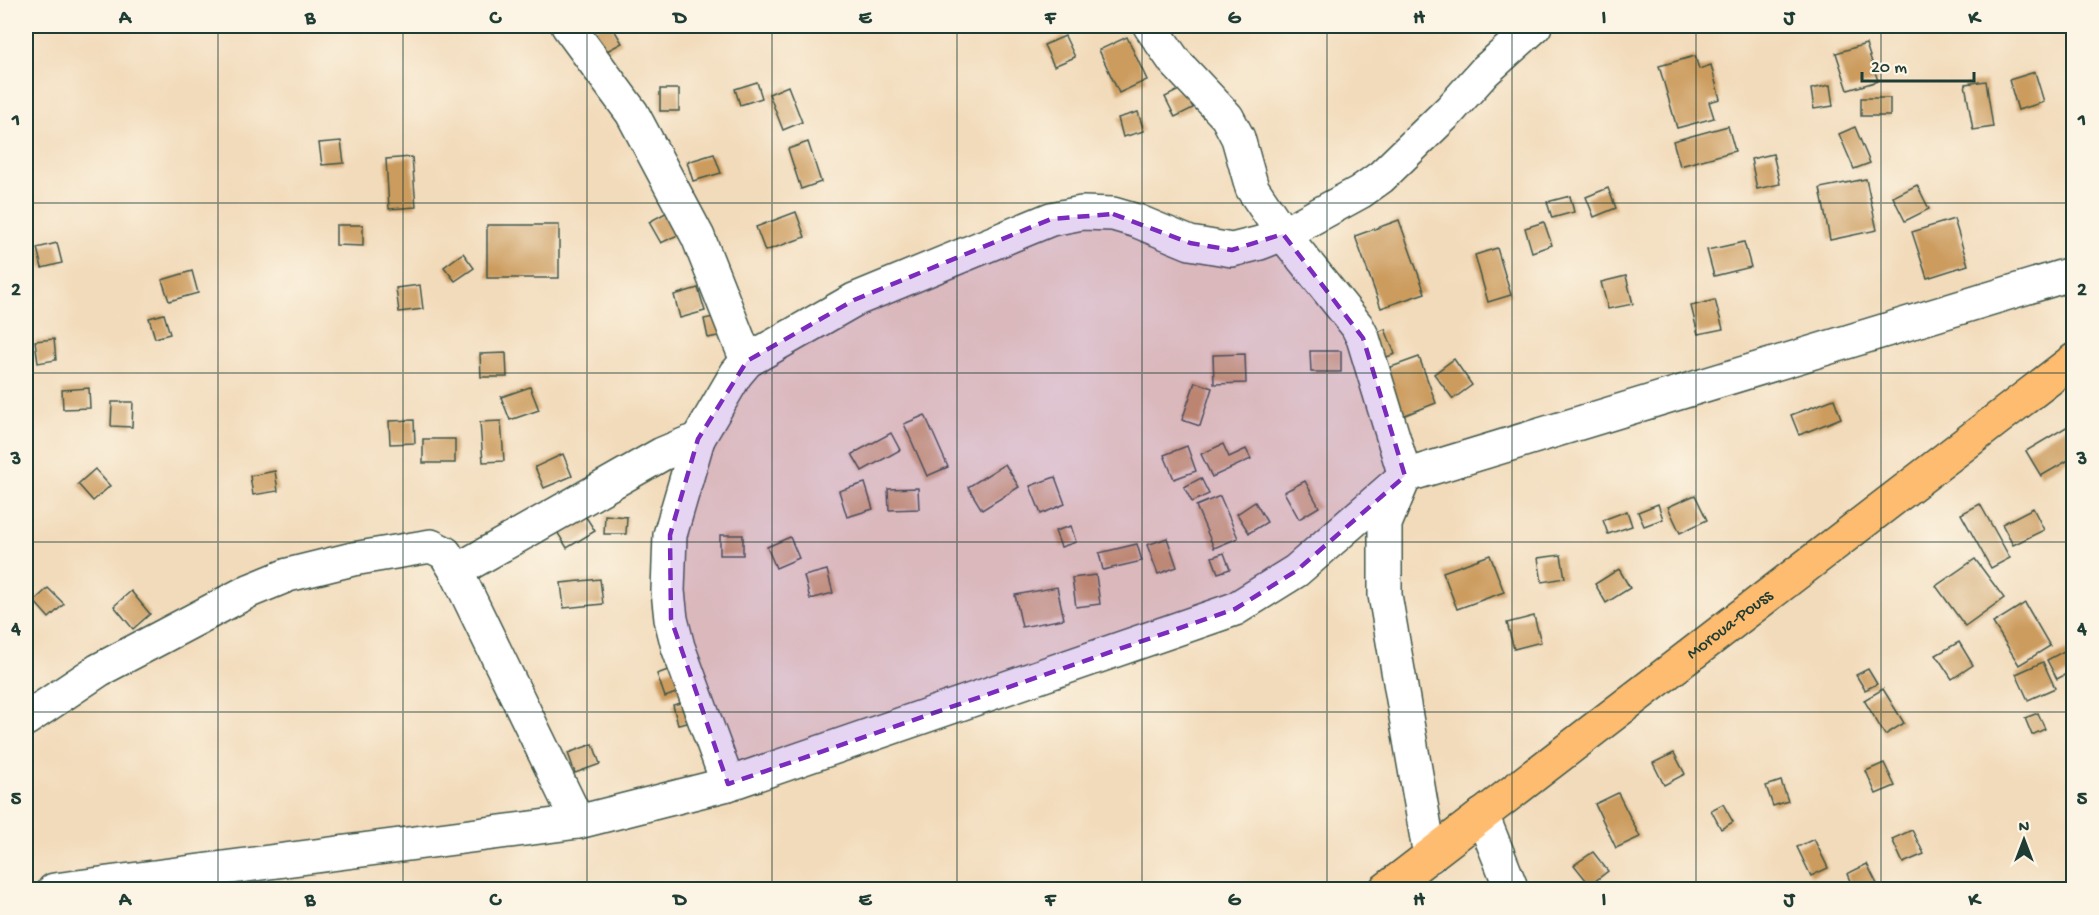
<svg xmlns="http://www.w3.org/2000/svg" width="2099" height="915" viewBox="0 0 2099 915" font-family="'Gochi Hand',sans-serif">
	<style>
		.building { fill: #cc9c5e }
		.lines { fill: none; stroke-linecap: round; stroke-linejoin: round }
		.street-casing { stroke: #3f5548; stroke-width: 36 }
		.primary-casing { stroke: #3f5548; stroke-width: 36 }
		.street { stroke: #fff; stroke-width: 33 }
		.primary { stroke: #fdbc6f; stroke-width: 33 }
		.marked { fill: #7b2cbf; fill-opacity: 0.2; stroke: #7b2cbf; stroke-width: 4.5; stroke-dasharray: 12 8; stroke-linejoin: round }
		.grid { fill: none; stroke: #1f3d34; stroke-width: 1.5; stroke-opacity: 0.55 }
		.labels { text-anchor: middle; dominant-baseline: central; stroke-width: 4.5; stroke-linejoin: round; paint-order: stroke }
		.street-label { font-size: 18px; fill: #1f3d34; stroke: #fcf5e5 }
		.neatline { fill: none; stroke: #1f3d34; stroke-width: 2 }
		.grid-label { font-size: 20px; text-anchor: middle; font-weight: bold; fill: #1f3d34 }
	</style>
	<rect width="100%" height="100%" fill="#fcf5e5"/>
	<filter id="ink" filterUnits="userSpaceOnUse"><feTurbulence type="fractalNoise" baseFrequency=".0167" numOctaves="2"/><feDisplacementMap in="SourceGraphic" scale="12" xChannelSelector="R" yChannelSelector="G"/><feConvolveMatrix kernelMatrix="1 2 1 2 8 2 1 2 1" color-interpolation-filters="sRGB"/></filter>
	<filter id="wash" filterUnits="userSpaceOnUse"><feTurbulence type="fractalNoise" baseFrequency=".008" numOctaves="4" result="noise"/><feDisplacementMap in="SourceGraphic" scale="24" xChannelSelector="R" yChannelSelector="G"/><feGaussianBlur stdDeviation="1.35" result="paint"/><feColorMatrix in="noise" values="0 0 0 0 0 0 0 0 0 0 0 0 0 0 0 0 0 1.4 0 .05"/><feComposite in="paint" operator="in"/></filter>
	<g filter="url(#wash)">
		<rect width="100%" height="100%" fill="#f2dbbb"/>
		<g id="blocks">
			<g class="building">
				<polygon points="600,26 612,26 622,43 605,52 592,29"/>
				<polygon points="1065,36 1075,57 1054,66 1044,45"/>
				<polygon points="1127,37 1147,80 1119,93 1099,50"/>
				<polygon points="1866,44 1878,81 1848,90 1836,53"/>
				<polygon points="1695,56 1699,69 1711,65 1720,99 1709,102 1714,118 1677,128 1659,66"/>
				<polygon points="2035,72 2044,102 2018,110 2009,80"/>
				<polygon points="1986,81 1993,127 1973,130 1965,84"/>
				<polygon points="757,82 762,98 740,105 735,89"/>
				<polygon points="1830,85 1833,106 1814,109 1811,89"/>
				<polygon points="788,86 802,122 783,130 769,94"/>
				<polygon points="1183,88 1193,108 1175,117 1165,97"/>
				<rect x="660" y="89" width="19" height="22"/>
				<rect x="1861" y="98" width="29" height="18"/>
				<polygon points="1138,112 1144,131 1123,137 1118,118"/>
				<polygon points="1728,126 1735,151 1680,166 1673,141"/>
				<polygon points="1855,127 1870,163 1854,169 1839,134"/>
				<polygon points="341,141 344,163 322,165 319,143"/>
				<polygon points="808,142 821,182 801,189 788,149"/>
				<polygon points="714,154 721,173 693,181 687,162"/>
				<polygon points="1773,154 1780,184 1757,189 1751,159"/>
				<polygon points="412,157 416,207 389,209 386,159"/>
				<polygon points="1866,179 1877,230 1830,240 1820,188"/>
				<polygon points="1917,185 1929,209 1905,221 1893,197"/>
				<polygon points="1608,188 1616,208 1594,217 1586,197"/>
				<polygon points="1570,196 1574,212 1552,218 1547,202"/>
				<polygon points="671,210 684,232 661,243 649,222"/>
				<polygon points="796,212 805,237 765,251 756,227"/>
				<polygon points="1954,219 1968,265 1927,278 1912,232"/>
				<polygon points="1399,220 1425,293 1381,308 1355,236"/>
				<polygon points="1544,222 1552,245 1532,252 1525,228"/>
				<polygon points="336,225 363,225 363,246 336,245"/>
				<rect x="487" y="225" width="72" height="53"/>
				<polygon points="1744,242 1751,267 1714,276 1707,250"/>
				<polygon points="57,243 62,263 42,268 37,248"/>
				<polygon points="1497,248 1511,295 1488,302 1475,255"/>
				<polygon points="463,253 474,268 455,281 444,267"/>
				<polygon points="192,271 198,293 169,301 162,280"/>
				<polygon points="1626,276 1633,304 1608,309 1601,282"/>
				<polygon points="420,285 423,309 399,312 396,288"/>
				<polygon points="698,288 705,311 680,318 674,295"/>
				<polygon points="1715,300 1723,329 1698,334 1691,306"/>
				<polygon points="164,314 170,334 155,338 149,318"/>
				<polygon points="723,315 727,334 708,338 704,319"/>
				<polygon points="1385,329 1395,354 1381,359 1371,335"/>
				<polygon points="54,339 56,360 38,363 35,341"/>
				<polygon points="1310,351 1341,351 1341,372 1311,372"/>
				<polygon points="506,353 507,377 481,377 480,354"/>
				<polygon points="1245,354 1246,383 1214,384 1213,355"/>
				<polygon points="1419,357 1436,403 1400,417 1383,370"/>
				<polygon points="1454,359 1472,385 1453,399 1434,374"/>
				<polygon points="1195,382 1212,388 1200,426 1182,420"/>
				<polygon points="530,387 539,410 510,420 501,397"/>
				<polygon points="89,388 90,408 63,409 62,390"/>
				<polygon points="1834,399 1841,418 1799,435 1791,415"/>
				<polygon points="112,402 133,402 132,427 111,426"/>
				<polygon points="925,415 948,467 927,476 904,424"/>
				<polygon points="414,420 415,443 390,444 389,421"/>
				<polygon points="501,421 504,461 483,462 480,422"/>
				<polygon points="2068,426 2074,435 2074,457 2041,476 2026,451"/>
				<polygon points="891,433 900,450 862,471 852,454"/>
				<rect x="423" y="439" width="32" height="24"/>
				<polygon points="1223,444 1229,457 1246,449 1251,459 1212,477 1201,454"/>
				<polygon points="1187,446 1196,471 1174,479 1164,455"/>
				<polygon points="563,454 572,476 544,488 535,467"/>
				<polygon points="1005,464 1019,487 982,510 968,487"/>
				<polygon points="95,469 110,486 93,501 78,484"/>
				<polygon points="275,471 278,491 253,495 250,476"/>
				<polygon points="1055,477 1065,504 1041,514 1030,486"/>
				<polygon points="1201,478 1209,494 1192,502 1184,487"/>
				<polygon points="1305,481 1319,507 1299,519 1284,492"/>
				<polygon points="865,483 873,509 847,517 839,491"/>
				<polygon points="918,488 919,509 889,510 888,489"/>
				<polygon points="1695,495 1707,520 1680,533 1668,507"/>
				<polygon points="1220,496 1238,538 1214,548 1196,506"/>
				<polygon points="1255,502 1267,522 1249,533 1237,514"/>
				<polygon points="1658,504 1663,519 1644,526 1638,512"/>
				<polygon points="1980,504 2010,558 1991,568 1961,514"/>
				<polygon points="2033,508 2044,530 2013,545 2002,524"/>
				<polygon points="1627,511 1632,526 1608,534 1603,520"/>
				<polygon points="584,514 595,531 567,548 556,530"/>
				<polygon points="605,515 627,517 626,534 604,534"/>
				<polygon points="1071,526 1076,542 1061,547 1055,531"/>
				<rect x="720" y="535" width="23" height="20"/>
				<polygon points="790,537 799,558 776,568 767,547"/>
				<polygon points="1167,538 1177,567 1158,574 1147,545"/>
				<polygon points="1137,544 1142,561 1103,570 1099,553"/>
				<polygon points="1224,553 1230,569 1218,573 1212,557"/>
				<polygon points="1490,555 1504,592 1457,609 1443,572"/>
				<polygon points="1561,555 1565,578 1542,582 1538,558"/>
				<polygon points="1975,559 2004,598 1965,626 1936,586"/>
				<polygon points="1619,569 1630,588 1606,603 1595,584"/>
				<polygon points="827,570 833,593 810,599 804,576"/>
				<polygon points="1096,575 1100,604 1076,607 1072,578"/>
				<polygon points="600,579 603,604 564,608 561,583"/>
				<polygon points="1057,587 1064,619 1022,627 1015,595"/>
				<polygon points="48,588 64,604 49,618 34,601"/>
				<polygon points="131,591 150,614 133,629 114,606"/>
				<polygon points="2025,603 2050,646 2019,665 1993,623"/>
				<polygon points="1534,616 1541,642 1514,649 1507,623"/>
				<polygon points="1959,642 1973,665 1952,679 1936,655"/>
				<polygon points="2066,650 2074,665 2074,670 2057,679 2047,660"/>
				<polygon points="2043,662 2055,688 2028,700 2016,674"/>
				<polygon points="676,667 684,690 665,697 657,674"/>
				<polygon points="1868,669 1877,684 1865,690 1856,675"/>
				<polygon points="1883,689 1904,723 1885,735 1864,700"/>
				<polygon points="692,700 697,721 678,725 673,705"/>
				<polygon points="2038,713 2045,729 2032,735 2025,718"/>
				<polygon points="593,744 600,764 575,773 568,753"/>
				<polygon points="1674,753 1685,774 1664,785 1653,763"/>
				<polygon points="1884,763 1895,786 1876,794 1866,771"/>
				<polygon points="1781,781 1788,801 1773,806 1766,786"/>
				<polygon points="1618,793 1640,837 1616,848 1595,804"/>
				<polygon points="1723,804 1733,822 1721,829 1711,810"/>
				<polygon points="1912,830 1924,854 1903,863 1892,839"/>
				<polygon points="1814,839 1828,868 1811,876 1797,847"/>
				<polygon points="1593,852 1608,871 1590,885 1574,865"/>
				<polygon points="1867,864 1880,890 1854,890 1847,874"/>
			</g>
		</g>
	</g>
	<g filter="url(#ink)">
		<use href="#blocks" fill-opacity="0" stroke="#3f5548" stroke-width="1.5"/>
		<g class="lines">
			<defs>
				<g id="street">
					<polyline points="568,26 632,113 698,237 747,361"/>
					<polyline points="1150,26 1175,62 1227,117 1238,138 1252,188 1283,234 1357,326 1363,338 1405,476 1385,524 1385,595 1430,856"/>
					<polyline points="698,439 670,535 668,591 671,619 678,647 728,784"/>
					<polyline points="456,571 662,454 698,439 736,374 747,361 854,300 1051,219 1082,213 1113,214 1137,221 1190,243 1232,250 1260,243 1283,234 1360,192 1381,177 1450,110 1485,71 1535,26"/>
					<polyline points="26,719 99,670 249,591 288,575 353,559 431,546 445,553 456,571 578,822"/>
					<polyline points="1482,815 1512,890"/>
					<polyline points="54,890 578,822 728,784 1235,609 1296,571 1405,476 2074,273"/>
				</g>
				<g id="primary">
					<path id="s1" d="M1385,890L2074,360"/>
				</g>
			</defs>
			<use href="#street" class="street-casing"/>
			<use href="#primary" class="primary-casing"/>
			<use href="#street" class="street"/>
			<use href="#primary" class="primary"/>
		</g>
	</g>
	<path class="marked" d="M1113,214L1190,243L1232,250L1283,234L1363,338L1405,476L1296,571L1235,609L728,784L671,619L670,535L698,439L747,361L854,300L1051,219Z"/>
	<path class="grid" d="M218,26V890M403,26V890M587,26V890M772,26V890M957,26V890M1142,26V890M1327,26V890M1512,26V890M1696,26V890M1881,26V890M26,203H2074M26,373H2074M26,542H2074M26,712H2074"/>
	<g class="labels">
		<g class="street-label">
			<text stroke="none"><textPath href="#s1" startOffset="435">Moroua-Pouss</textPath></text>
		</g>
	</g>
	<rect width="2099" height="915" fill="none" stroke="#fcf5e5" stroke-width="66"/>
	<g transform="translate(2024 840)" stroke="#fcf5e5" stroke-width="4.5" paint-order="stroke">
	<path d="M0-4.5L10 22L0 15L-10 22Z" fill="#1f3d34"/>
	<text y="-9" font-size="16" font-weight="bold" text-anchor="middle" fill="#1f3d34">N</text>
	</g>
	<path d="M1862 72v9h112v-9" fill="none" stroke="#1f3d34" stroke-width="3"/>
	<text x="1871" y="72" font-size="18" fill="#1f3d34" stroke="#fcf5e5" stroke-width="4.5" paint-order="stroke">20 m</text>
	<rect x="33" y="33" width="2033" height="849" class="neatline"/>
	<g class="grid-label">
		<text x="125" y="23">A</text>
		<text x="310" y="23">B</text>
		<text x="495" y="23">C</text>
		<text x="680" y="23">D</text>
		<text x="865" y="23">E</text>
		<text x="1050" y="23">F</text>
		<text x="1234" y="23">G</text>
		<text x="1419" y="23">H</text>
		<text x="1604" y="23">I</text>
		<text x="1789" y="23">J</text>
		<text x="1974" y="23">K</text>
		<text x="16" y="125">1</text>
		<text x="2082" y="125">1</text>
		<text x="16" y="295">2</text>
		<text x="2082" y="295">2</text>
		<text x="16" y="464">3</text>
		<text x="2082" y="464">3</text>
		<text x="16" y="634">4</text>
		<text x="2082" y="634">4</text>
		<text x="16" y="804">5</text>
		<text x="2082" y="804">5</text>
		<text x="125" y="905">A</text>
		<text x="310" y="905">B</text>
		<text x="495" y="905">C</text>
		<text x="680" y="905">D</text>
		<text x="865" y="905">E</text>
		<text x="1050" y="905">F</text>
		<text x="1234" y="905">G</text>
		<text x="1419" y="905">H</text>
		<text x="1604" y="905">I</text>
		<text x="1789" y="905">J</text>
		<text x="1974" y="905">K</text>
	</g>
</svg>
